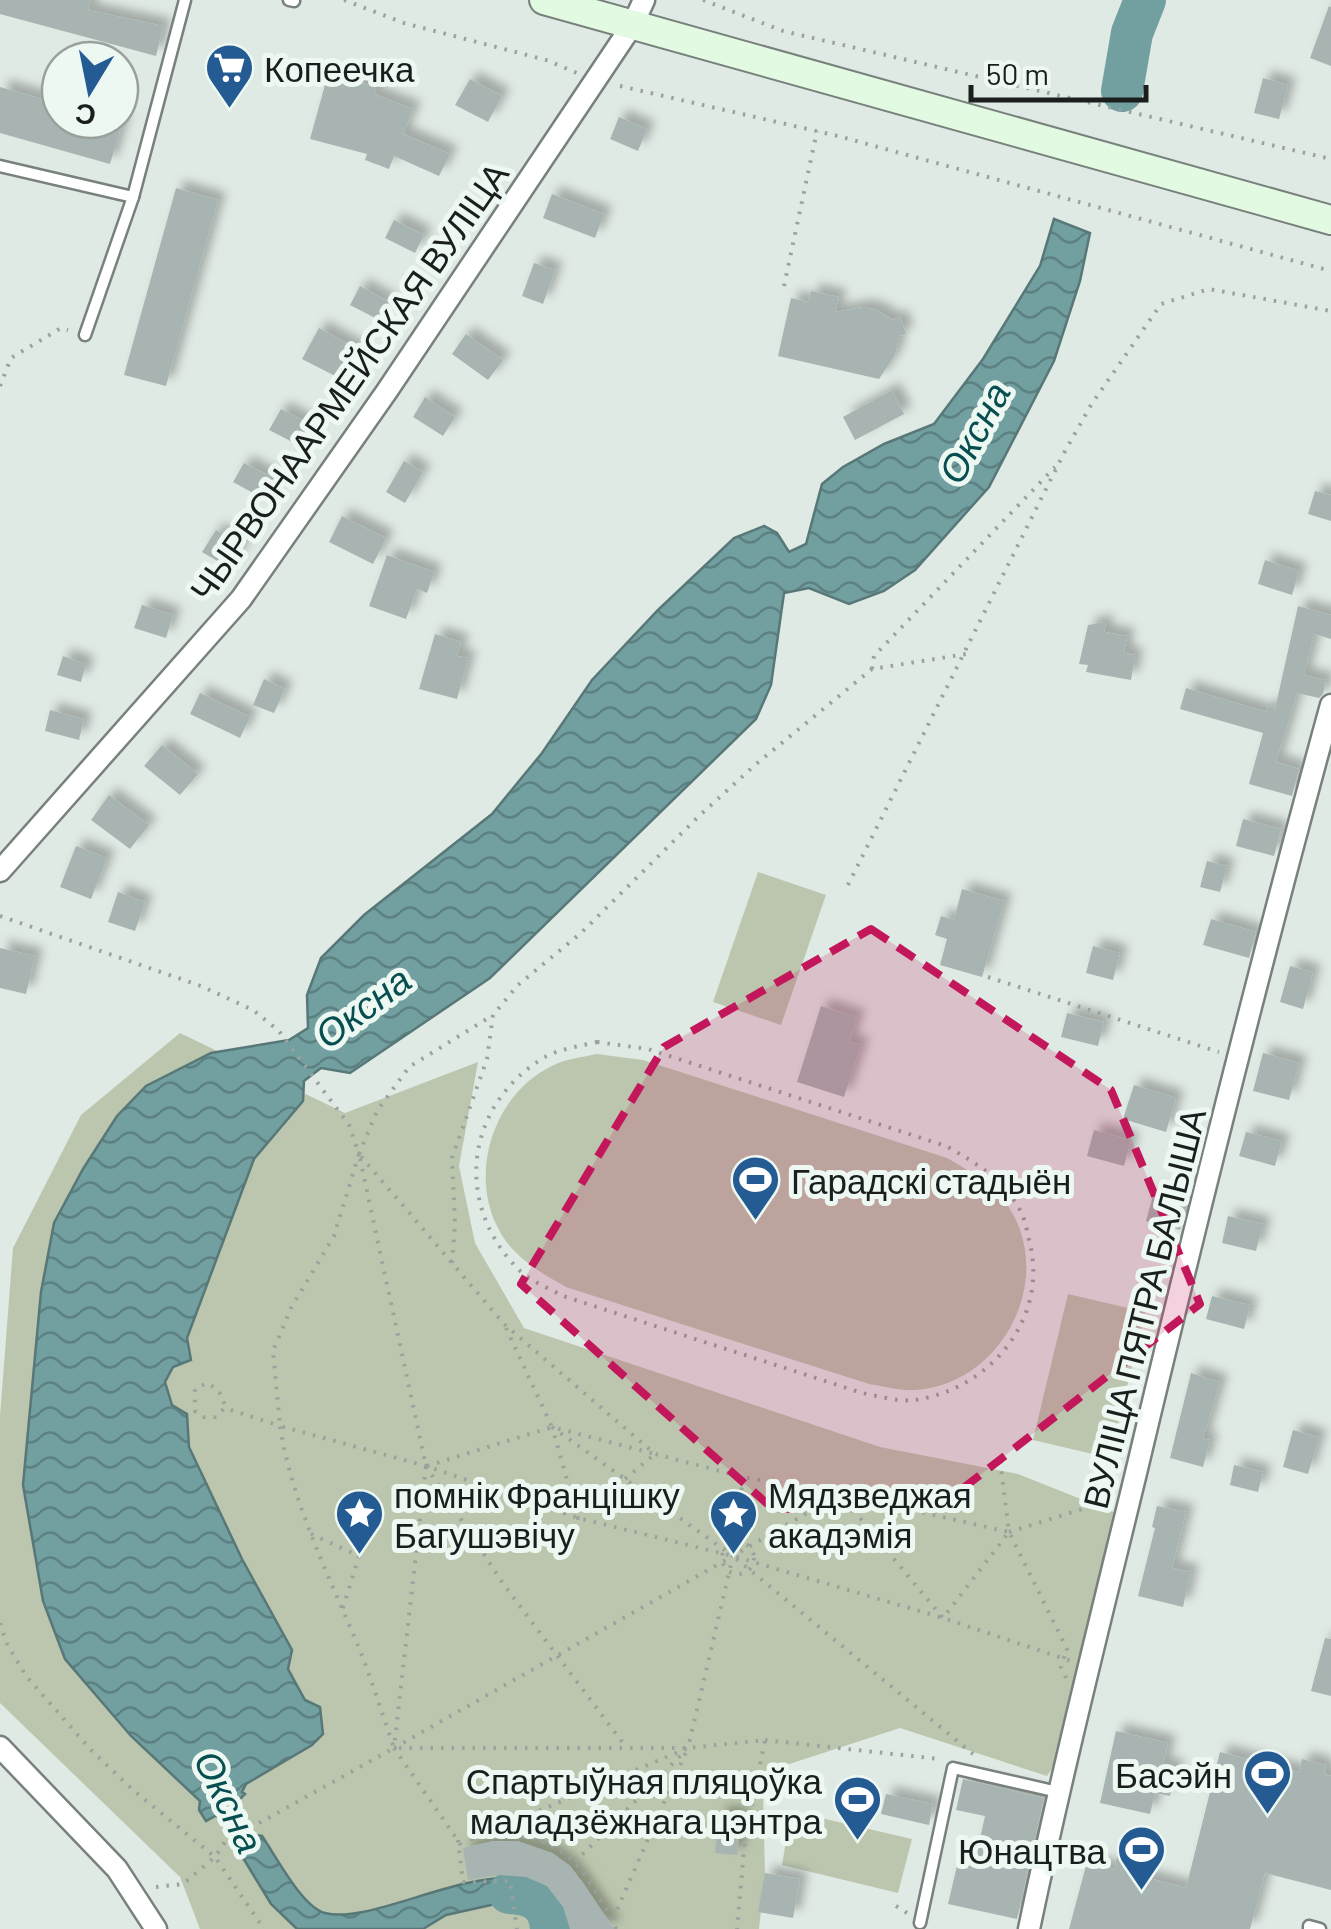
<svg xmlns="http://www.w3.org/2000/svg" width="1331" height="1929" viewBox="0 0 1331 1929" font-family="Barlow,sans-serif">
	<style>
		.green { fill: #bcc6ae }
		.water { fill: url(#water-waves); stroke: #587878; stroke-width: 2.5 }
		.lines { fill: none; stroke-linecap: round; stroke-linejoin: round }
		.river { stroke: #729fa0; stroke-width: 42 }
		.building { fill: #a8b4b1; filter: url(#shadow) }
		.lane-casing { stroke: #78817c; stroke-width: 15 }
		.street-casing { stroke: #78817c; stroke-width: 25 }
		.secondary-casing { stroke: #78817c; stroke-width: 32 }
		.path { stroke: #9aa29d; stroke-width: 4; stroke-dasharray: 2.5 8; stroke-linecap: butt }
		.lane { stroke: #fff; stroke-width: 10 }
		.street { stroke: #fff; stroke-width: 20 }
		.secondary { stroke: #e2fae2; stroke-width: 28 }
		.marked { fill: #c2185b; fill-opacity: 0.2; stroke: #c2185b; stroke-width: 8; stroke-dasharray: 20 12; stroke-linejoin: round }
		.labels { text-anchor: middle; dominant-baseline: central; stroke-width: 10; stroke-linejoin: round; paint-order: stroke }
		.poi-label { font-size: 35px; fill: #1a1e1c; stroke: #edf8f2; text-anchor: start }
		.street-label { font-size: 35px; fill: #1a1e1c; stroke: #edf8f2 }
		.water-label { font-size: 38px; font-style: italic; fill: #074e50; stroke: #edf8f2 }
	</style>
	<defs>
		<pattern id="water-waves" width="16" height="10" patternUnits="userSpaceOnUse" patternTransform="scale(2.5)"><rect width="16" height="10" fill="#729fa0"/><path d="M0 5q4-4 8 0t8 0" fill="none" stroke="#5d8182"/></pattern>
		<filter id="shadow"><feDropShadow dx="8" dy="-8" stdDeviation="5" flood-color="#0004"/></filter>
	</defs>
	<rect width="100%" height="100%" fill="#e0eae4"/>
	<g class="green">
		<polygon points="758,872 826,895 781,1025 713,1002"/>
		<polygon points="180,1033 345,1113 478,1062 459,1166 475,1243 524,1328 880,1447 1018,1474 1121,1515 1056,1763 1047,1776 900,1728 774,1769 763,1792 765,1873 759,1929 200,1929 180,1877 0,1703 0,1416 13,1248 81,1115"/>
		<path d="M597,1054L643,1060L947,1158C973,1173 1001,1189 1015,1218C1051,1292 996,1385 915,1390C900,1391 883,1386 869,1384L566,1287C538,1271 511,1256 497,1226C469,1170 495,1093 552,1066C565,1059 583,1057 597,1054Z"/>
		<polygon points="1068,1294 1145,1312 1110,1458 1033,1440"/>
		<polygon points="791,1811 912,1839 898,1893 782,1865"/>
	</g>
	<path class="water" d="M1054,219L1090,233L1080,281L1054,361L989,487L915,570L884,591L849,604L809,588L784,593L771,685L756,719L490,978L350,1073L321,1068L304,1081L303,1101L254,1159L187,1338L191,1360L173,1367L165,1382L172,1405L187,1414L189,1447L242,1559L292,1650L288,1669L305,1700L320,1707L323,1734L312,1745L246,1784L242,1792L245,1794L234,1805L249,1834L262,1836C276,1856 302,1907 325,1913C385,1929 540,1820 563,1922L543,1925L531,1905L515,1901L500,1903L446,1915L423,1929H297L271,1904L217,1815L206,1821L199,1810L200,1801L131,1736L65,1659L43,1601L23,1485L41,1292L54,1223L83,1169L117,1116L146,1086L211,1053L289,1040L308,1028L307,995L321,958L364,915L492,814L542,753L592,680L658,610L734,538L764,526L777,533L789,552L806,544L822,484L843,467L884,444L934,424L983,359L1040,266Z"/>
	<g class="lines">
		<g class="river">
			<polyline points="1122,91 1132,33 1145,0"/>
			<path d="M509,1893C535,1894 549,1903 551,1929"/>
		</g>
	</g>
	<g class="building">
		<polygon points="0,0 91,0 88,10 163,26 156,56 0,14"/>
		<polygon points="1329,6 1331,7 1331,66 1310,58"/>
		<polygon points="328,74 376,87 374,94 413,109 403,134 450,154 439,176 394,156 389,169 365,160 367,154 310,139"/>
		<polygon points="1263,78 1288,85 1279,119 1254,113"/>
		<polygon points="470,79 502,96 488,122 455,105"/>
		<polygon points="0,87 60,104 60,120 123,120 110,164 0,133"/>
		<polygon points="619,117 647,129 638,151 610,139"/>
		<polygon points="176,188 218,200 166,386 124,375"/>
		<polygon points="552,194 604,214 595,238 543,218"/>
		<polygon points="394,220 424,235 415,253 385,238"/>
		<polygon points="534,263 555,270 543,304 522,296"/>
		<polygon points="360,286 389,302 379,320 350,305"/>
		<polygon points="811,291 839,297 835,312 864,307 877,310 892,320 900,317 906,334 899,336 895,355 879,379 778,356 791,298 809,302"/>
		<polygon points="319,328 359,350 343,380 302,359"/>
		<polygon points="466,334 503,360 488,380 452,354"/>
		<polygon points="892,390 904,414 855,440 843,417"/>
		<polygon points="425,397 455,417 443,436 413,417"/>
		<polygon points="281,409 315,427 304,448 269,430"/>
		<polygon points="404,461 423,472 405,503 386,492"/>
		<polygon points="244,463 277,480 266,500 233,482"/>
		<polygon points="1315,491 1331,495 1331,521 1308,514"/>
		<polygon points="342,516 386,538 373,564 329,542"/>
		<polygon points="216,530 243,546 229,568 202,552"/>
		<polygon points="387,555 434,572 427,593 417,589 406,619 369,606"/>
		<polygon points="1265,560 1299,571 1292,595 1258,584"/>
		<polygon points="142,605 173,615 166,638 134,628"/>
		<polygon points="1298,606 1331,615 1331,639 1314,634 1304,675 1326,680 1323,694 1319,698 1297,693 1276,762 1299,769 1292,796 1249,784 1263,733 1180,709 1186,688 1266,712 1268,706 1275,709"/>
		<polygon points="1106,622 1104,632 1127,636 1124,653 1135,655 1131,680 1086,672 1088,665 1079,664 1088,625"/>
		<polygon points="435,634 461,642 457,656 468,658 457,699 419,689"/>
		<polygon points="63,656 86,664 81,682 57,675"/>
		<polygon points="264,679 285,689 274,713 253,705"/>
		<polygon points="200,693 250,717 240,738 190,714"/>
		<polygon points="50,710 84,719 79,740 45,731"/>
		<polygon points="162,745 198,774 180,795 144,766"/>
		<polygon points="109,795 149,825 130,849 91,820"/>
		<polygon points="1243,819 1281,829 1274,856 1236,846"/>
		<polygon points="76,846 107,858 91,899 60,887"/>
		<polygon points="1207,861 1227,866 1220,892 1200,887"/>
		<polygon points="962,889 1004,901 982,977 940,965 947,939 935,935 941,916 954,920"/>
		<polygon points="118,892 145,902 135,931 108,922"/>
		<polygon points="1211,919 1256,932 1249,958 1203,945"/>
		<polygon points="1093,946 1120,953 1113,980 1086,973"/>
		<polygon points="0,948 35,956 26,994 0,988"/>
		<polygon points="1290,966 1313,972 1303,1009 1280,1002"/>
		<polygon points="821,1006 857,1017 849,1042 861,1045 844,1097 797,1082"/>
		<polygon points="1067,1013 1104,1022 1098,1046 1061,1037"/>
		<polygon points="1263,1053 1299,1063 1289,1100 1253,1091"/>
		<polygon points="1134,1085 1176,1098 1166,1132 1123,1119"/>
		<polygon points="1094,1130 1131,1140 1124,1166 1087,1156"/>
		<polygon points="1246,1132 1282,1141 1275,1166 1239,1156"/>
		<polygon points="1154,1192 1188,1202 1180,1230 1146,1221"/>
		<polygon points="1228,1216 1263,1224 1256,1251 1222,1243"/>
		<polygon points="1212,1296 1250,1305 1244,1329 1206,1319"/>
		<polygon points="1191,1373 1220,1382 1203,1439 1210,1440 1203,1467 1170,1458"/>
		<polygon points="1293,1430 1319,1437 1308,1474 1283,1467"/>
		<polygon points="1234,1465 1263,1472 1258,1492 1230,1485"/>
		<polygon points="1157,1506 1186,1512 1172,1568 1191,1572 1183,1607 1138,1596 1155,1528 1152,1527"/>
		<polygon points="1325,1638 1331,1639 1331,1696 1311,1691"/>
		<polygon points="1116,1731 1168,1743 1163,1765 1176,1767 1170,1796 1155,1793 1150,1814 1100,1803"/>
		<polygon points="1220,1752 1299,1772 1302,1759 1326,1765 1324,1774 1331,1776 1331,1890 1265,1873 1250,1929 1069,1929 1087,1862 1115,1869 1118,1850 1141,1855 1137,1875 1186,1888"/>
		<polygon points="963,1779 1044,1798 1017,1919 948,1904 957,1866 973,1870 985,1816 956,1810"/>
		<polygon points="886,1794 933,1804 929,1825 881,1814"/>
		<polygon points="719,1813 741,1815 737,1855 715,1853"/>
		<polygon points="494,1841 517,1841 552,1853 570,1866 583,1883 614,1929 570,1929 563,1907 547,1886 526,1877 500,1875 468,1880 463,1848"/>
		<polygon points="765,1873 800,1879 793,1918 758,1912"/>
	</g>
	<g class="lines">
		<defs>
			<g id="lane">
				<polyline points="289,0 294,1"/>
				<polyline points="0,166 133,197"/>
				<polyline points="85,335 133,197 185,0"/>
				<polyline points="920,1923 953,1768 1058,1792"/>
				<polyline points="1309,1929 1309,1926 1320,1929"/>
			</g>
			<g id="street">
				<polyline points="0,871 241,599 387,391 633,24 644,0"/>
				<polyline points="0,1747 117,1869 156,1929"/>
				<path d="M1029,1929C1061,1776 1099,1625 1136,1473C1197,1216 1261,960 1331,705"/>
			</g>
			<polyline id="secondary" points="544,0 1331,220"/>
		</defs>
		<use href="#lane" class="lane-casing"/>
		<use href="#street" class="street-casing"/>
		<use href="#secondary" class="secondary-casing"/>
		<g class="path">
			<polyline points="344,0 404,23 546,60 577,73"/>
			<polyline points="703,0 783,31 1331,159"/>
			<polyline points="620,86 838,136 1331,271"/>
			<polyline points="784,286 817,131"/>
			<polyline points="0,386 11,358 61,328 68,330"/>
			<polyline points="872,669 874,656 1055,467"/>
			<polyline points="848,885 1064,453 1091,405 1161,304 1209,289 1331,311"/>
			<polyline points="0,916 201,986 253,1010 279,1031 349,1125 359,1154 334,1236 291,1308 273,1351 280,1426 426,1466 578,1518 733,1556 943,1618 1071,1661"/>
			<polyline points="988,977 1219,1052"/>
			<path d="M597,1042L648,1049L946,1146C976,1163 1003,1179 1020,1210C1025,1219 1027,1230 1029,1240C1050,1317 991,1389 915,1400C899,1402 878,1396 862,1393L563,1296C548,1288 528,1280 517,1268C453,1202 466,1104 545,1057C559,1049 581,1046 597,1042Z"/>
			<polyline points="359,1154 377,1111 409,1067 493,1015"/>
			<polyline points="452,1263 455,1225 452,1158 487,1059 493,1015 518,985 581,933 699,816 755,765 872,669 966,654"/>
			<polyline points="506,1328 552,1427 655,1454 578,1518 552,1427"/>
			<polyline points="552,1427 733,1556 840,1494 1009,1532 1000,1460"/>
			<polyline points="426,1466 504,1585 626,1747"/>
			<polyline points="427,1466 552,1427"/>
			<polyline points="743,1477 733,1556 973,1754"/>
			<polyline points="1009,1532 1108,1501"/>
			<polyline points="311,1534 359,1556 342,1611"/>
			<circle cx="738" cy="1558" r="16"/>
			<polyline points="0,1623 6,1642 26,1676 91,1750 133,1790 215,1857 264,1929"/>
			<polyline points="1066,1678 1061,1667 1066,1651"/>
			<polyline points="765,1740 939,1759"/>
			<polyline points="394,1748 463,1848"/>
			<polyline points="399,1748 688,1748 765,1740 745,1839 737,1929"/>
			<polyline points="458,1840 463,1882 510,1881 517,1929"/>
			<polyline points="575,1862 684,1752"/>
			<path d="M156,1887L183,1884L215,1857L225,1842L394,1748C383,1716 373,1684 361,1653C330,1577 293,1507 280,1426L225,1408L215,1417H204L195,1411V1389L207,1383C219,1390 223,1395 225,1408"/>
			<polyline points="896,1906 907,1913"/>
			<path d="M613,1919C599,1901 590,1876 572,1860C546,1835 500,1827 467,1841L688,1748L733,1556L394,1748L426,1466L359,1154L504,1324L655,1454L743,1477L840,1494L943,1618L1009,1532L1069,1653"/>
			<polyline points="616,1929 613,1919 687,1750"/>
		</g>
		<use href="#lane" class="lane"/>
		<use href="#street" class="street"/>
		<use href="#secondary" class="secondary"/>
	</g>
	<path class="marked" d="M871,929L1111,1090L1200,1304L939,1507L773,1509L521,1284L664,1047Z"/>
	<defs>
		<symbol id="supermarket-pin" viewBox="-11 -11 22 30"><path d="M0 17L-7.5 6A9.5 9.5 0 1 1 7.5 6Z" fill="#255b93" stroke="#edf8f2"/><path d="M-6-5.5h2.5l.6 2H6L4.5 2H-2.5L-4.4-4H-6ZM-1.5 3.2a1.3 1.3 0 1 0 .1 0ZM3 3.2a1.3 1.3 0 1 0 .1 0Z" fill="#fff"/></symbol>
		<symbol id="stadium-pin" viewBox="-11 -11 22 30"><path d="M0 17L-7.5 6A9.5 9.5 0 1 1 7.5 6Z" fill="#255b93" stroke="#edf8f2"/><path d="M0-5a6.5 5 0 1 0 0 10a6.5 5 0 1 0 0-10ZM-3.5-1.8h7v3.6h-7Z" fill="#fff"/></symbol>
		<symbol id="sight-pin" viewBox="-11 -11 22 30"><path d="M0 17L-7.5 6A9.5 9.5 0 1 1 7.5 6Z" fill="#255b93" stroke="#edf8f2"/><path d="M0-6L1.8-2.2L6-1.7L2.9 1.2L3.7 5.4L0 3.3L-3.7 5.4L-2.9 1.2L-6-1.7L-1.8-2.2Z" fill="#fff"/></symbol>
	</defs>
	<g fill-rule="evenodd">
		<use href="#supermarket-pin" x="202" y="40" width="55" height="75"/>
		<use href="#stadium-pin" x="728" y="1152" width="55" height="75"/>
		<use href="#sight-pin" x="332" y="1486" width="55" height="75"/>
		<use href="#sight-pin" x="706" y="1486" width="55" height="75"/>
		<use href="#stadium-pin" x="1240" y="1746" width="55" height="75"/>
		<use href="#stadium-pin" x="830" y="1772" width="55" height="75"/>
		<use href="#stadium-pin" x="1114" y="1822" width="55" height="75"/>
	</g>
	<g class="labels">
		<g class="poi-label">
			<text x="264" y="68">Копеечка</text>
			<text x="791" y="1180">Гарадскі стадыён</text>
			<text x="394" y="1494">помнік Францішку<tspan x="394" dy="40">Багушэвічу</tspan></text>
			<text x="768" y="1494">Мядзведжая<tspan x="768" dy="40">акадэмія</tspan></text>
			<text x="1232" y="1774" text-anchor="end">Басэйн</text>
			<text x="822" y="1780" text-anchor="end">Спартыўная пляцоўка<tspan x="822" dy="40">маладзёжнага цэнтра</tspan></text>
			<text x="1106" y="1850" text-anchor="end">Юнацтва</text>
		</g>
		<g class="street-label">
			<text transform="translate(348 381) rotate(-55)">ЧЫРВОНААРМЕЙСКАЯ ВУЛІЦА</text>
			<text transform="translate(1143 1308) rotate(-76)">ВУЛІЦА ПЯТРА БАЛЫША</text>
		</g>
		<g class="water-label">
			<text transform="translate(973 432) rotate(-62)">Оксна</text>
			<text transform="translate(362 1006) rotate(-37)">Оксна</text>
			<text transform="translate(230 1801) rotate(64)">Оксна</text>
		</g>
	</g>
	<g transform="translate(90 90) rotate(190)"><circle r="48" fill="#edf8f2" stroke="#99a19c" stroke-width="2.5"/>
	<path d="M0-8L18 38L0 25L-18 38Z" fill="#255b93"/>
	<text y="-15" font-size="28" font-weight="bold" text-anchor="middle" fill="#1a1e1c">С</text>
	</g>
	<path d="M971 85v15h175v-15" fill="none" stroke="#1a1e1c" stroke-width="5"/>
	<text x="986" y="85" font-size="30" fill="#1a1e1c" stroke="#edf8f2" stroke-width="8" paint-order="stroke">50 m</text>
</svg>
